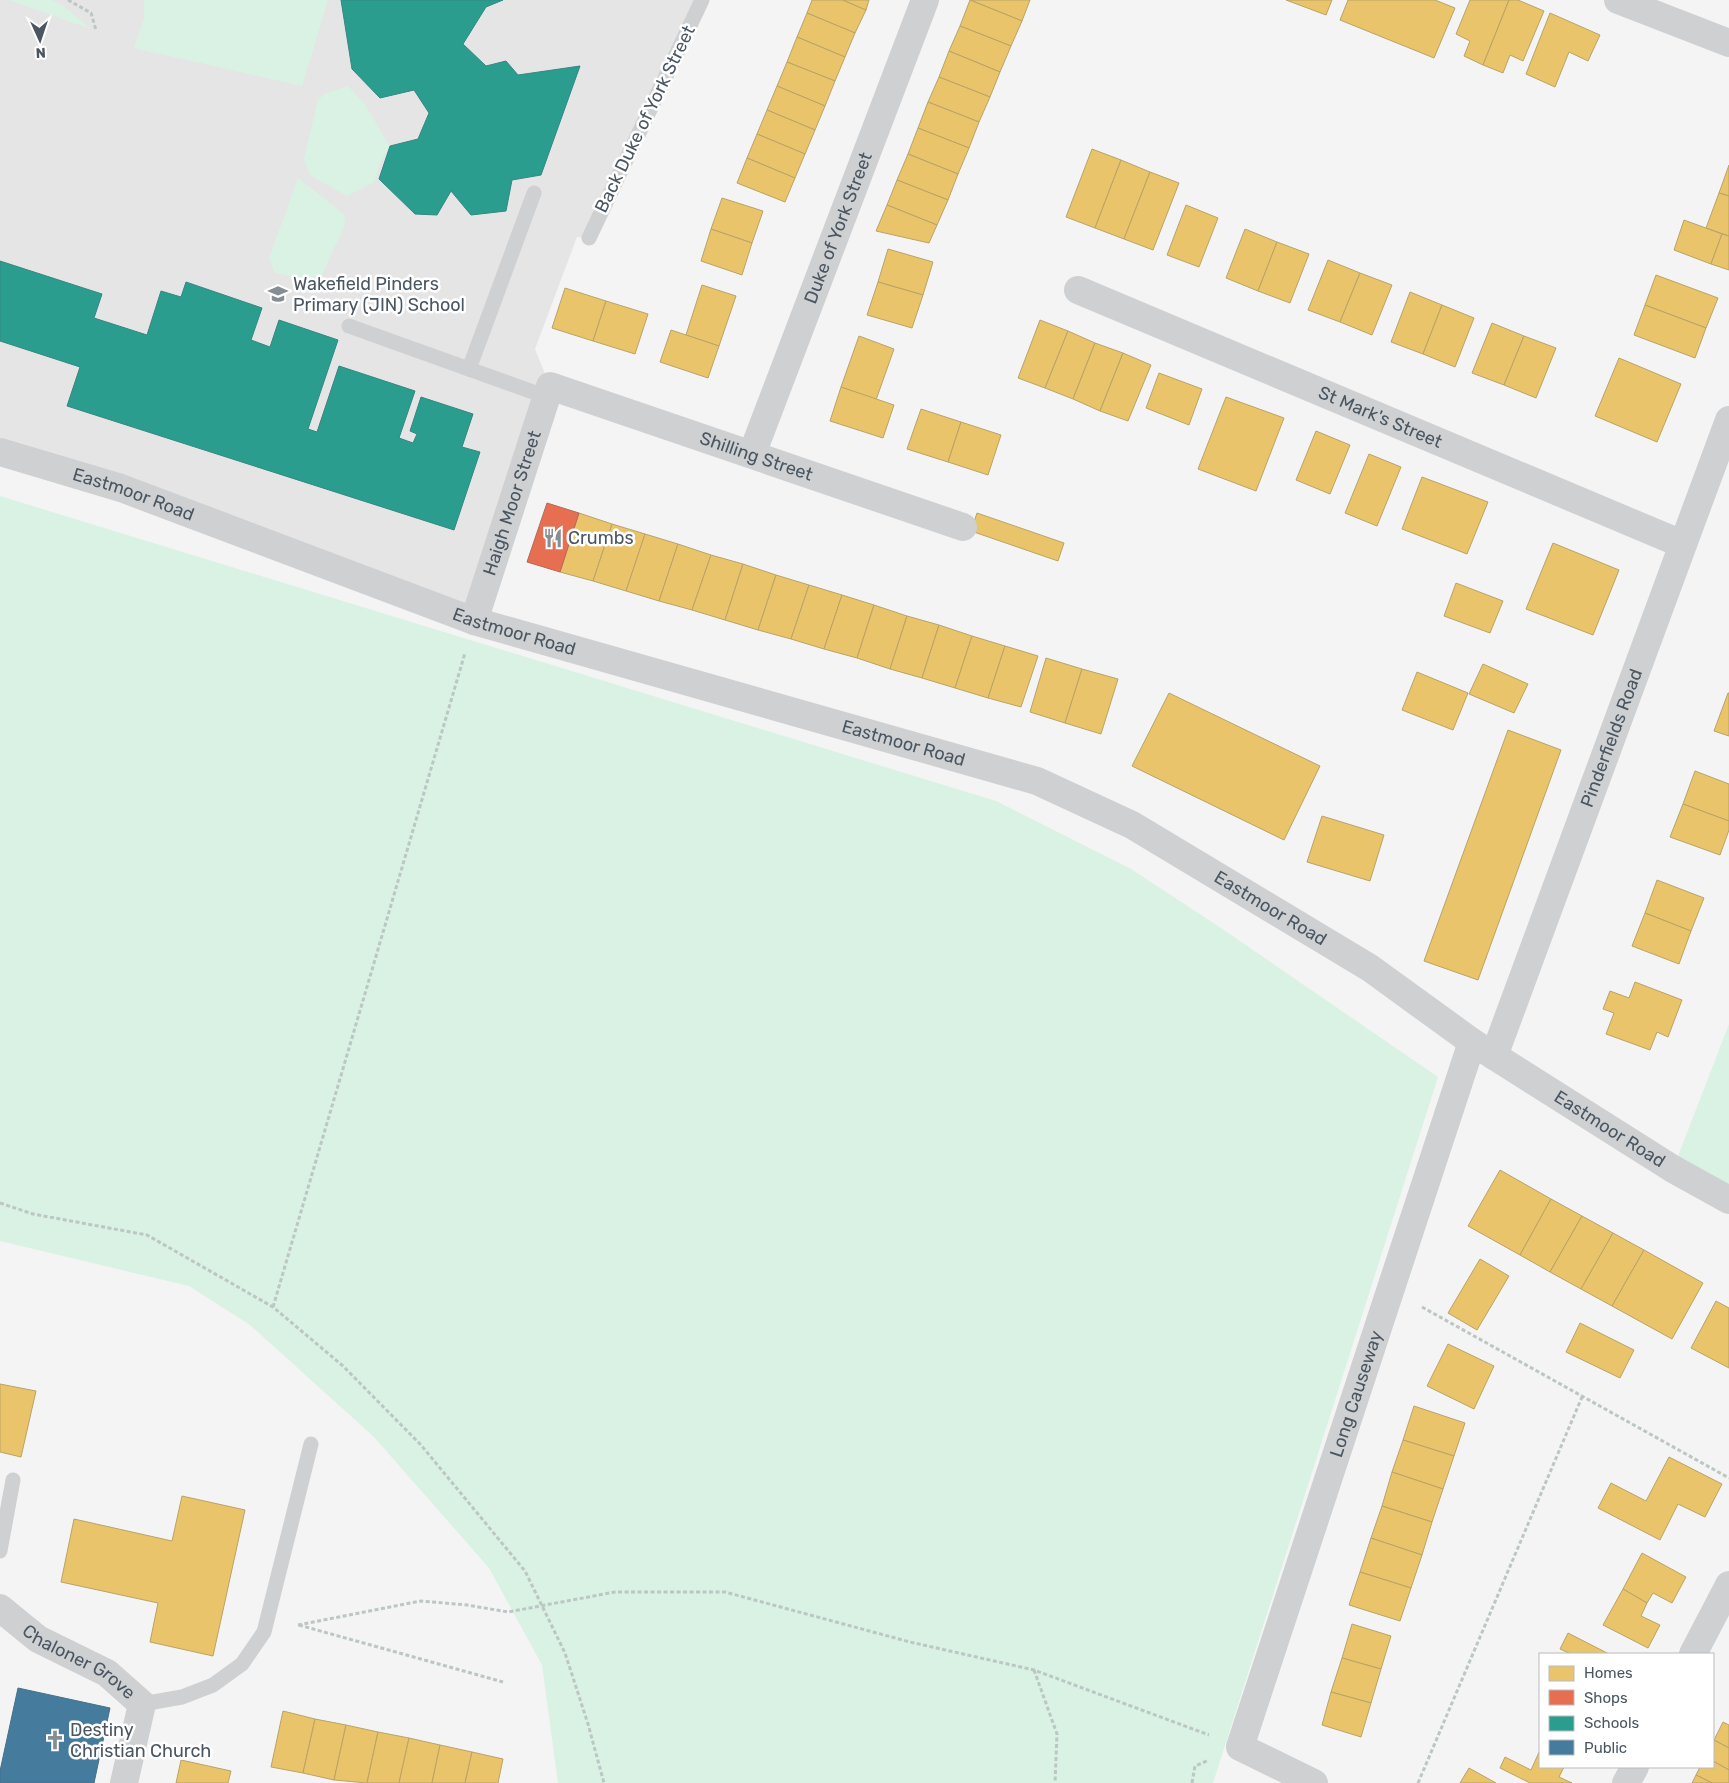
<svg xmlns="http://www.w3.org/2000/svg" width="1729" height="1783" viewBox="0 0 1729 1783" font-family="Rubik,sans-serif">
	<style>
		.education { fill: #e6e5e6 }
		.green { fill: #d9f2e3 }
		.homes { fill: #e9c46a; stroke: #b9a367 }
		.shops { fill: #e76f51; stroke: #b86856 }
		.schools { fill: #2a9d8f; stroke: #348881 }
		.public { fill: #457b9d; stroke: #46708b }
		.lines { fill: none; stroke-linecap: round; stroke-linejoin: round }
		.path { stroke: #bcc7c4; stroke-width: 3; stroke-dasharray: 4 2.5; stroke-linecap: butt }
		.service { stroke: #ced0d2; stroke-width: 15 }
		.minor { stroke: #ced0d2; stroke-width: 28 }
		.tertiary { stroke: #ced0d2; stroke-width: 28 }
		.labels { text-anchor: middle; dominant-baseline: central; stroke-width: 5; stroke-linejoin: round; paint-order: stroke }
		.street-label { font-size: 18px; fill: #4a5661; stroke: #fff }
		.poi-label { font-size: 18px; fill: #4a5661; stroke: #fff; text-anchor: start }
	</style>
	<rect width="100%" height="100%" fill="#f4f4f4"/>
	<polygon class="education" points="0,0 702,0 589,238 577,237 535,349 550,386 474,621 0,452"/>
	<g class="green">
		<polygon points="9,0 52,0 61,4 91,29"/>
		<polygon points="144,0 328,0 302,86 134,48 144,19"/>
		<polygon points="348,86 364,103 390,146 379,165 375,182 347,196 310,175 304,159 318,100 324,94"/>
		<polygon points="298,178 345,215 344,227 320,279 311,282 274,272 269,258"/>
		<polygon points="0,496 996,801 1131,869 1221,928 1438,1077 1213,1783 558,1783 542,1665 489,1568 374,1437 250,1325 189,1286 0,1241"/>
		<polygon points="1729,1024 1729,1200 1673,1169"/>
	</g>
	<g class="homes">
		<polygon points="812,0 843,0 866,10 855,33 807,13"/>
		<polygon points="843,0 869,0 866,10"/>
		<polygon points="970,0 1030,0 1022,21"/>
		<polygon points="970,0 1022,21 1011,46 960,26"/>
		<polygon points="1286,0 1332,0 1326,15"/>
		<polygon points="1348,0 1435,0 1455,8 1434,58 1340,20"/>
		<polygon points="1470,0 1509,0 1483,65 1464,56 1470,41 1456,34"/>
		<polygon points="1509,0 1518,0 1544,11 1523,61 1510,55 1503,73 1483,65"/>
		<polygon points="807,13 855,33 845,57 797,37"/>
		<polygon points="1550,13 1600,35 1588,61 1569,52 1555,87 1526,74"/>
		<polygon points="960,26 1011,46 1000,72 949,51"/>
		<polygon points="797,37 845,57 835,81 787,62"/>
		<polygon points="949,51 1000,72 990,97 939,77"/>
		<polygon points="787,62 835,81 825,106 777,86"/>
		<polygon points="939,77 990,97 979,122 928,102"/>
		<polygon points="777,86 825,106 815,130 767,110"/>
		<polygon points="928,102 979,122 969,148 918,128"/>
		<polygon points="767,110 815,130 805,154 757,134"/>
		<polygon points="918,128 969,148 958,174 908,154"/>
		<polygon points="757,134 805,154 795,178 747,158"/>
		<polygon points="1092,149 1121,160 1095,228 1066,217"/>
		<polygon points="908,154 958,174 948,200 897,180"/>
		<polygon points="747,158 795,178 785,202 737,183"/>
		<polygon points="1121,160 1150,172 1124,239 1095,228"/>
		<polygon points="1729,165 1729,196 1719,193"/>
		<polygon points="1150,172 1179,183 1153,250 1124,239"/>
		<polygon points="897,180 948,200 937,225 887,205"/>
		<polygon points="1719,193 1729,196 1729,236 1706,228"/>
		<polygon points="722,198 763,211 752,243 711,229"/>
		<polygon points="887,205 937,225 929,243 876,231"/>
		<polygon points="1186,205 1218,218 1199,267 1167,255"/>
		<polygon points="1684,220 1722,234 1711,264 1674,250"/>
		<polygon points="711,229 752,243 742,275 701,261"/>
		<polygon points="1245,229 1277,242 1258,291 1226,278"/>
		<polygon points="1722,234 1729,236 1729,270 1711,264"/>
		<polygon points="1277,242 1309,254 1290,303 1258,291"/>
		<polygon points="888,249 933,262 923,295 878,282"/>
		<polygon points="1328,260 1360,273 1340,322 1308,310"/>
		<polygon points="1360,273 1392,285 1372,335 1340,322"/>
		<polygon points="1656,275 1718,298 1706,328 1645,305"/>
		<polygon points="878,282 923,295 912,328 867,315"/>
		<polygon points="702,285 736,296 719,346 686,335"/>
		<polygon points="565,288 606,301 593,341 552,328"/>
		<polygon points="1410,292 1442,305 1423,354 1391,342"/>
		<polygon points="606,301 648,314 635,354 593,341"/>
		<polygon points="1442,305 1474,318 1455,367 1423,354"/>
		<polygon points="1645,305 1706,328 1695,358 1634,335"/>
		<polygon points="1040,320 1068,331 1045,388 1018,378"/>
		<polygon points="1492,323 1524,336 1504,385 1472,373"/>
		<polygon points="671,330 719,346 708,378 660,362"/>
		<polygon points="1068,331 1095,343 1073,399 1045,388"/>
		<polygon points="859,336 894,349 876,400 841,387"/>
		<polygon points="1524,336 1556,348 1536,398 1504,385"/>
		<polygon points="1095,343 1123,353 1100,411 1073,399"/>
		<polygon points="1123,353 1151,365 1128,421 1100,411"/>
		<polygon points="1619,358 1681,384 1657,442 1595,416"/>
		<polygon points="1159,373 1202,389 1189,425 1146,408"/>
		<polygon points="841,387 894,405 883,438 830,421"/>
		<polygon points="1226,397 1284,418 1256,491 1198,469"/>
		<polygon points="921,409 961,422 948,462 907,449"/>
		<polygon points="961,422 1001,435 988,475 948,462"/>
		<polygon points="1316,431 1350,445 1330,494 1296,480"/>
		<polygon points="1369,454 1401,467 1377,526 1345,513"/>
		<polygon points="1422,477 1488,502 1467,554 1402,529"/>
		<polygon points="579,513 612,524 593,581 560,572"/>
		<polygon points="977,513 1064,543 1058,561 971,531"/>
		<polygon points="612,524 645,534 626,591 593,581"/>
		<polygon points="645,534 678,544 659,601 626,591"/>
		<polygon points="1553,543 1619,570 1593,635 1526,609"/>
		<polygon points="678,544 711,555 692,610 659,601"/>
		<polygon points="711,555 743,564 725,620 692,610"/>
		<polygon points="743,564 776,575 758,630 725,620"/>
		<polygon points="776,575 809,585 791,639 758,630"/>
		<polygon points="1456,583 1503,601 1490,633 1444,616"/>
		<polygon points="809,585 842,595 824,649 791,639"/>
		<polygon points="842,595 874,605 857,658 824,649"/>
		<polygon points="874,605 907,616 890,669 857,658"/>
		<polygon points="907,616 939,625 922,678 890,669"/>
		<polygon points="939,625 972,636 955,688 922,678"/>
		<polygon points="972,636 1005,646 988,698 955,688"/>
		<polygon points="1005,646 1038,656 1021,707 988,698"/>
		<polygon points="1046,658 1082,669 1065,723 1030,712"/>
		<polygon points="1483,664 1528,684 1514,713 1469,694"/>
		<polygon points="1082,669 1118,679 1101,734 1065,723"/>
		<polygon points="1417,672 1468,693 1453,730 1402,710"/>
		<polygon points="1169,693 1320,766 1284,840 1132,766"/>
		<polygon points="1728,693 1729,693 1729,736 1714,731"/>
		<polygon points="1508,730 1561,750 1478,980 1424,961"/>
		<polygon points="1695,771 1729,784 1729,821 1683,804"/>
		<polygon points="1683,804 1729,821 1729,830 1720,855 1670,837"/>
		<polygon points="1322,816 1384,835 1370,881 1307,862"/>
		<polygon points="1657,880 1704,898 1691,931 1645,913"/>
		<polygon points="1645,913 1691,931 1679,964 1632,946"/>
		<polygon points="1635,982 1682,1000 1668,1037 1657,1032 1650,1050 1606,1034 1614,1013 1603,1009 1610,991 1629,998"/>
		<polygon points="1500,1170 1551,1199 1520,1255 1468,1226"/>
		<polygon points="1551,1199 1582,1216 1550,1272 1520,1255"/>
		<polygon points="1582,1216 1613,1233 1581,1289 1550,1272"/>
		<polygon points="1613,1233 1644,1250 1612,1306 1581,1289"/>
		<polygon points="1644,1250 1703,1283 1672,1339 1612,1306"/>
		<polygon points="1480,1259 1509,1276 1477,1330 1448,1313"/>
		<polygon points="1716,1301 1729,1308 1729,1368 1691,1348"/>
		<polygon points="1580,1323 1634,1350 1620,1378 1566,1352"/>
		<polygon points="1448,1344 1494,1366 1474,1409 1427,1386"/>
		<polygon points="0,1384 36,1391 21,1457 0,1452"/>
		<polygon points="1414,1406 1465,1423 1454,1456 1403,1440"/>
		<polygon points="1403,1440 1454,1456 1443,1489 1392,1472"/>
		<polygon points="1669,1457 1722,1484 1705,1517 1678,1504 1660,1540 1598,1508 1611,1483 1646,1501"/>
		<polygon points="1392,1472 1443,1489 1432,1522 1382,1506"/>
		<polygon points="182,1496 245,1510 213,1656 150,1642 158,1603 61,1582 74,1519 172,1541"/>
		<polygon points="1382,1506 1432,1522 1422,1555 1371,1538"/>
		<polygon points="1371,1538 1422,1555 1411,1588 1360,1572"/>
		<polygon points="1642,1553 1686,1577 1672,1603 1653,1593 1647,1603 1623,1589"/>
		<polygon points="1360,1572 1411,1588 1400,1621 1349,1605"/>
		<polygon points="1623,1589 1647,1603 1641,1616 1660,1625 1648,1648 1603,1625"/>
		<polygon points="1352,1624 1391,1636 1381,1669 1342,1658"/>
		<polygon points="1568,1633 1609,1654 1571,1654 1560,1649"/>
		<polygon points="1342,1658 1381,1669 1371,1703 1331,1692"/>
		<polygon points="1331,1692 1371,1703 1361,1737 1322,1725"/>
		<polygon points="283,1711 315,1719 303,1773 271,1767"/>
		<polygon points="315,1719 346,1725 334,1780 303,1773"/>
		<polygon points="1723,1722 1729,1725 1729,1748 1714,1740"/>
		<polygon points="346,1725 378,1732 367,1783 334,1780"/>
		<polygon points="378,1732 409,1738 399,1783 367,1783"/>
		<polygon points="409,1738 440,1745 432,1783 399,1783"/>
		<polygon points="1714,1740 1729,1748 1729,1770 1713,1761"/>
		<polygon points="440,1745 472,1752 465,1783 432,1783"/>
		<polygon points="1540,1750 1540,1767 1564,1767 1559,1777 1572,1783 1530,1783 1500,1768 1505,1757 1531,1770"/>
		<polygon points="472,1752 503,1759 498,1783 465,1783"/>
		<polygon points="181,1760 231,1771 228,1783 176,1783"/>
		<polygon points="1713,1761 1729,1770 1729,1783 1712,1783 1696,1775 1700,1767 1713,1767"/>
		<polygon points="1469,1768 1496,1783 1460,1783"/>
		<polygon points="1696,1775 1712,1783 1692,1783"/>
	</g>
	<polygon class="shops" points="547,503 579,513 560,572 527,562"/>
	<g class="schools">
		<polygon points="341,0 503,0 486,7 463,44 486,66 506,61 518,75 580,66 541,175 512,180 506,211 471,215 451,191 437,215 415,214 379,179 390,146 418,139 429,113 414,90 380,98 352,69"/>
		<polygon points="0,261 102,294 94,318 147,335 161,291 181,297 186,282 262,308 251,340 270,347 279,320 338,340 308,429 317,432 339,366 415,391 399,438 413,443 417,434 410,431 421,397 473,414 462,447 480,452 454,530 67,406 80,367 0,341"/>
	</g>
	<polygon class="public" points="18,1688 110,1708 94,1783 0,1783 0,1771"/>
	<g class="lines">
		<g class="path">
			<polyline points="68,0 91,13 96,30"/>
			<polyline points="0,1203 33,1214 147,1235 273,1307 343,1366 421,1445 525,1571 565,1653 588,1724 604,1783"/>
			<polyline points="273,1307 465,653"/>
			<polyline points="1422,1307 1729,1478"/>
			<polyline points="298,1625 421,1601 467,1605 508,1612 615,1592 725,1592 910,1642 1034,1670 1209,1735"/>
			<polyline points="299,1625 503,1682"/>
			<polyline points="1034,1670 1057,1734 1055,1783"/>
			<polyline points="1192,1783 1195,1766 1209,1760"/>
			<polyline points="1418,1783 1582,1397"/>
		</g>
		<g class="service">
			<polyline points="589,238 702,0"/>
			<polyline points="349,326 547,397"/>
			<polyline points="469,369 534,193"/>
			<polyline points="0,1551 13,1480"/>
			<polyline points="142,1704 182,1697 213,1685 242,1664 264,1632 311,1444"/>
		</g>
		<g class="minor">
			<polyline points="1618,0 1729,43"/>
			<path id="s1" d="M1078,290L1682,544"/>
			<path id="s2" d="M752,454L925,0"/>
			<path id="s3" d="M474,621L550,386L963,527"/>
			<path id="s4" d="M1494,1056L1729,420"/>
			<path id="s5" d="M0,1608L38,1639L107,1673L142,1704L124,1783"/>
			<polyline points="1693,1654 1729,1585"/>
			<path id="s6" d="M1314,1783L1240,1747L1472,1042"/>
			<polyline points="1626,1783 1635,1767"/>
		</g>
		<path class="tertiary" id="s7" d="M0,452L121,488L474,621L1037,781L1132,825L1370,968L1472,1042L1673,1169L1729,1200"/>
	</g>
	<defs>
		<symbol id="school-bare" viewBox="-9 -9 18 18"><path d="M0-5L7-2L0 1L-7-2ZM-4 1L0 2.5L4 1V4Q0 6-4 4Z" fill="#868d94" stroke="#fff" stroke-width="2.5" paint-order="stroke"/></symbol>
		<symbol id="restaurant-bare" viewBox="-9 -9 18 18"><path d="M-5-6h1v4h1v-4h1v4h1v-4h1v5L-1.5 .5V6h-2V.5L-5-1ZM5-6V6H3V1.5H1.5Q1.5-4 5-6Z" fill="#868d94" stroke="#fff" stroke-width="2.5" paint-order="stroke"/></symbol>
		<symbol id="church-bare" viewBox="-9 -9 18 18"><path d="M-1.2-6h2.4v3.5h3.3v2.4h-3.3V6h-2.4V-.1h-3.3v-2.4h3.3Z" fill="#868d94" stroke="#fff" stroke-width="2.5" paint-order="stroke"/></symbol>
	</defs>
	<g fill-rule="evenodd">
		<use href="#school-bare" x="264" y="280" width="28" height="28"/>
		<use href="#restaurant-bare" x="539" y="524" width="28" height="28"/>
		<use href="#church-bare" x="41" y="1726" width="28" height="28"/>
	</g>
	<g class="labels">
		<g class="street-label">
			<text transform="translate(645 119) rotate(-64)">Back Duke of York Street</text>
			<text stroke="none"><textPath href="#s2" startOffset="242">Duke of York Street</textPath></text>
			<text stroke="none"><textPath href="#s1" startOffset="328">St Mark's Street</textPath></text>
			<text stroke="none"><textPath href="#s3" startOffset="465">Shilling Street</textPath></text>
			<text stroke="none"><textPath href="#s7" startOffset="140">Eastmoor Road</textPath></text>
			<text stroke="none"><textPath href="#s3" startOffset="124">Haigh Moor Street</textPath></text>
			<text stroke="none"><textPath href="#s7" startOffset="545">Eastmoor Road</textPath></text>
			<text stroke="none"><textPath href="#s4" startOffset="339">Pinderfields Road</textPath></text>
			<text stroke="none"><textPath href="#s7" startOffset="950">Eastmoor Road</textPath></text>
			<text stroke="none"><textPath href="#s7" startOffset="1355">Eastmoor Road</textPath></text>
			<text stroke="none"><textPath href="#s7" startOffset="1760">Eastmoor Road</textPath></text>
			<text stroke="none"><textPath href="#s6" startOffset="454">Long Causeway</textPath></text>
			<text stroke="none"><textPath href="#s5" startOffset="96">Chaloner Grove</textPath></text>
		</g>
		<g class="poi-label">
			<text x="293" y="284">Wakefield Pinders<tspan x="293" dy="21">Primary (JIN) School</tspan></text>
			<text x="568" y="538">Crumbs</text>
			<text x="70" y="1730">Destiny<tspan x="70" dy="21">Christian Church</tspan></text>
		</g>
	</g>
	<rect x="1539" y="1653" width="175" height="115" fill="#ffffff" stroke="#b7bbc0"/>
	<rect x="1549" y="1666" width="25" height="15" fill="#e9c46a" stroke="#b7bbc0"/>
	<text x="1584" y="1678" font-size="15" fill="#4a5661">Homes</text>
	<rect x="1549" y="1690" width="25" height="15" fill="#e76f51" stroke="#b7bbc0"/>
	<text x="1584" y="1703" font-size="15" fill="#4a5661">Shops</text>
	<rect x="1549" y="1716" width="25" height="15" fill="#2a9d8f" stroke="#b7bbc0"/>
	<text x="1584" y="1728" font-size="15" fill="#4a5661">Schools</text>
	<rect x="1549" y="1740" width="25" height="15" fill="#457b9d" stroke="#b7bbc0"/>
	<text x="1584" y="1753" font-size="15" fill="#4a5661">Public</text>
	<g transform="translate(40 40) rotate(177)" stroke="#ffffff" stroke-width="4" paint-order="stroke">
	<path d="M0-4L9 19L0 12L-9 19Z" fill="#4a5661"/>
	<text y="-8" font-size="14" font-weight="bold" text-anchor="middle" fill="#4a5661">N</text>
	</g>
</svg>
